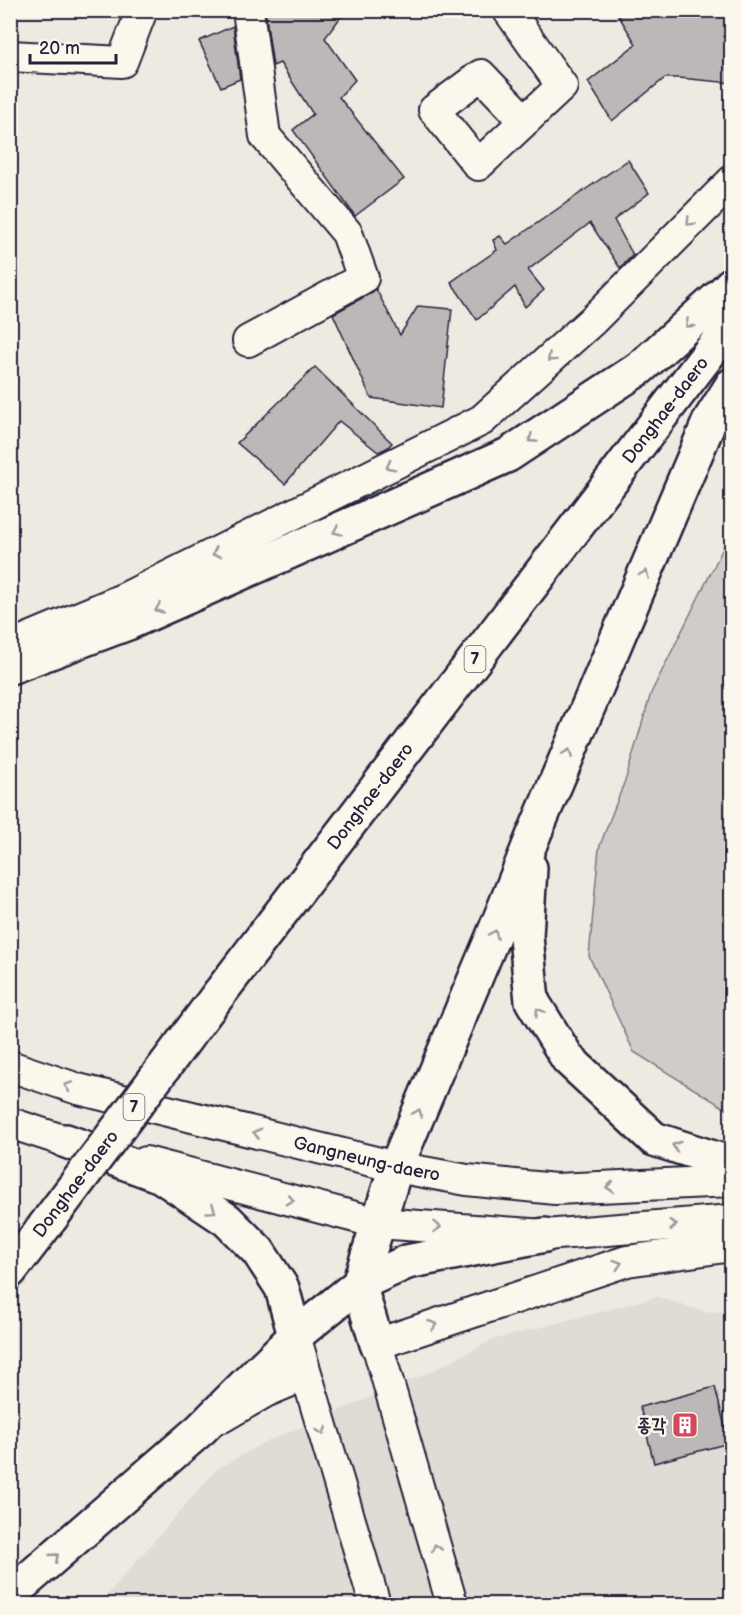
<svg xmlns="http://www.w3.org/2000/svg" width="742" height="1615" viewBox="0 0 742 1615" font-family="'Balsamiq Sans','Poor Story',sans-serif">
	<style>
		.built { fill: #dfdbd5 }
		.green { fill: #d0cdc9; stroke: #797882; stroke-width: 1.5 }
		.building { fill: #bcb8b8; stroke: #22223b; stroke-width: 1.5 }
		.lines { fill: none; stroke-linecap: round; stroke-linejoin: round }
		.minor-casing { stroke: #22223b; stroke-width: 34 }
		.major-casing { stroke: #22223b; stroke-width: 38 }
		.minor { stroke: #fbf7ec; stroke-width: 30 }
		.major { stroke: #fbf7ec; stroke-width: 33 }
		.major-bridge-casing { stroke: #22223b; stroke-width: 38; stroke-linecap: butt }
		.major-bridge { stroke: #fbf7ec; stroke-width: 33 }
		.oneway { stroke: #99979c }
		.labels { text-anchor: middle; dominant-baseline: central; stroke-width: 5; stroke-linejoin: round; paint-order: stroke }
		.shield { fill: #fbf7ec; stroke: #636270; stroke-width: 1.5 }
		.shield-label { font-size: 16px; font-weight: bold; fill: #22223b }
		.street-label { font-size: 18px; fill: #22223b; stroke: #fbf7ec }
		.poi-label { font-size: 18px; font-weight: bold; fill: #22223b; stroke: #fbf7ec; text-anchor: end }
	</style>
	<rect width="100%" height="100%" fill="#eeeae2"/>
	<filter id="ink" filterUnits="userSpaceOnUse"><feTurbulence type="fractalNoise" baseFrequency=".0167" numOctaves="2"/><feDisplacementMap in="SourceGraphic" scale="12" xChannelSelector="R" yChannelSelector="G"/><feConvolveMatrix kernelMatrix="1 2 1 2 8 2 1 2 1" color-interpolation-filters="sRGB"/></filter>
	<g filter="url(#ink)">
		<polygon class="built" points="657,1297 706,1312 731,1311 731,1604 99,1604 217,1469 261,1444 434,1370 492,1340"/>
		<polygon class="green" points="731,532 731,1112 634,1052 589,956 599,848 626,778 651,693"/>
		<g class="building">
			<polygon points="265,10 346,10 325,38 355,80 339,97 404,179 355,216 293,130 313,114 280,63 273,66"/>
			<polygon points="615,10 732,10 732,83 679,78 665,78 612,121 588,82 636,44"/>
			<polygon points="233,26 240,79 221,87 199,41"/>
			<polygon points="628,160 649,193 614,220 633,255 620,268 590,223 528,270 544,290 525,307 515,287 477,320 451,282 497,250 493,240 500,236 507,244"/>
			<polygon points="376,289 400,335 418,306 452,309 441,408 371,398 333,314 371,293"/>
			<polygon points="315,367 392,443 387,448 378,452 339,421 285,484 237,443"/>
			<polygon points="715,1387 729,1443 654,1463 640,1407"/>
		</g>
		<g class="lines">
			<defs>
				<g id="minor">
					<polyline points="248,10 265,136 347,233 363,278 248,341"/>
					<polyline points="508,10 562,86 478,165 434,110 481,75 525,121"/>
					<polyline points="10,56 122,62 142,10"/>
					<polyline points="10,646 125,598 482,420 593,320 732,181"/>
					<path id="s1" d="M10,1066L78,1089L396,1167L467,1180L555,1189L732,1181"/>
					<polyline points="10,1123 59,1139 88,1147"/>
					<polyline points="146,1162 378,1223 545,1235 732,1220"/>
					<polyline points="295,1336 375,1604"/>
					<polyline points="222,1417 265,1392 305,1375"/>
					<polyline points="452,1604 377,1344 627,1261 732,1246"/>
				</g>
				<g id="major">
					<polyline points="10,667 128,623 508,455 640,368 722,294 732,284"/>
					<polyline points="530,868 526,936 532,1001 568,1059 654,1139 732,1164"/>
					<path id="s2" d="M219,994L732,323"/>
					<polyline points="66,1141 161,1176 227,1220 258,1251 282,1288 295,1336"/>
					<polyline points="10,1271 50,1219"/>
					<polyline points="377,1344 359,1284 407,1262 545,1235"/>
					<polyline points="10,1595 201,1429 260,1370 295,1336 359,1284 396,1167 496,929 532,839 710,420 732,385"/>
				</g>
			</defs>
			<use href="#minor" class="minor-casing"/>
			<use href="#major" class="major-casing"/>
			<use href="#minor" class="minor"/>
			<use href="#major" class="major"/>
			<defs>
				<polyline id="major-bridge" points="50,1219 219,994"/>
			</defs>
			<use href="#major-bridge" class="major-bridge-casing"/>
			<use href="#major-bridge" class="major-bridge"/>
		</g>
		<defs><path id="oneway-chevron" d="M-2-3.5L2.5 0L-2 3.5" fill="none" stroke-width="1.6" stroke-linecap="round" stroke-linejoin="round" transform="scale(1.5)"/></defs>
		<g class="oneway">
			<use href="#oneway-chevron" transform="translate(690 222) rotate(135)"/>
			<use href="#oneway-chevron" transform="translate(689 324) rotate(138)"/>
			<use href="#oneway-chevron" transform="translate(551 358) rotate(138)"/>
			<use href="#oneway-chevron" transform="translate(532 439) rotate(147)"/>
			<use href="#oneway-chevron" transform="translate(390 466) rotate(153)"/>
			<use href="#oneway-chevron" transform="translate(337 531) rotate(156)"/>
			<use href="#oneway-chevron" transform="translate(216 553) rotate(153)"/>
			<use href="#oneway-chevron" transform="translate(645 574) rotate(-67)"/>
			<use href="#oneway-chevron" transform="translate(159 609) rotate(156)"/>
			<use href="#oneway-chevron" transform="translate(568 753) rotate(-67)"/>
			<use href="#oneway-chevron" transform="translate(494 934) rotate(-67)"/>
			<use href="#oneway-chevron" transform="translate(539 1012) rotate(-122)"/>
			<use href="#oneway-chevron" transform="translate(68 1086) rotate(-161)"/>
			<use href="#oneway-chevron" transform="translate(418 1113) rotate(-67)"/>
			<use href="#oneway-chevron" transform="translate(257 1133) rotate(-166)"/>
			<use href="#oneway-chevron" transform="translate(676 1146) rotate(-162)"/>
			<use href="#oneway-chevron" transform="translate(610 1187) rotate(177)"/>
			<use href="#oneway-chevron" transform="translate(290 1200) rotate(15)"/>
			<use href="#oneway-chevron" transform="translate(212 1210) rotate(34)"/>
			<use href="#oneway-chevron" transform="translate(673 1225) rotate(-4)"/>
			<use href="#oneway-chevron" transform="translate(437 1227) rotate(4)"/>
			<use href="#oneway-chevron" transform="translate(618 1264) rotate(-18)"/>
			<use href="#oneway-chevron" transform="translate(433 1325) rotate(-18)"/>
			<use href="#oneway-chevron" transform="translate(322 1431) rotate(73)"/>
			<use href="#oneway-chevron" transform="translate(436 1548) rotate(-106)"/>
			<use href="#oneway-chevron" transform="translate(55 1557) rotate(-41)"/>
		</g>
	</g>
	<defs>
		<symbol id="building-square" viewBox="-11 -11 22 22"><rect x="-9" y="-9" width="18" height="18" rx="4" fill="#d1495b" stroke="#fbf7ec"/><path d="M-4-6H4V6H1V3H-1V6H-4ZM-2.5-4.3h1.7v1.8h-1.7ZM.8-4.3h1.7v1.8H.8ZM-2.5-1h1.7V.8h-1.7ZM.8-1h1.7V.8H.8Z" fill="#fff"/></symbol>
	</defs>
	<g fill-rule="evenodd">
		<use href="#building-square" x="670" y="1410" width="30" height="30"/>
	</g>
	<g class="labels">
		<g class="shield">
			<rect x="464.5" y="646" width="21" height="26" rx="4.5"/>
			<rect x="123.5" y="1094" width="21" height="26" rx="4.5"/>
		</g>
		<g class="shield-label">
			<text x="475" y="659">7</text>
			<text x="134" y="1107">7</text>
		</g>
		<g class="street-label">
			<text stroke="none"><textPath href="#s2" startOffset="735">Donghae-daero</textPath></text>
			<text stroke="none"><textPath href="#s2" startOffset="249">Donghae-daero</textPath></text>
			<text stroke="none"><textPath href="#s1" startOffset="369">Gangneung-daero</textPath></text>
			<text transform="translate(76 1184) rotate(-53)">Donghae-daero</text>
		</g>
		<g class="poi-label">
			<text x="666" y="1425">종각</text>
		</g>
	</g>
	<rect width="742" height="1615" fill="none" stroke="#fbf7ec" stroke-width="36"/>
	<rect x="18" y="18" width="706" height="1579" fill="none" stroke="#22223b" stroke-width="2" filter="url(#ink)"/>
	<path d="M30 54v9h86v-9" fill="none" stroke="#22223b" stroke-width="3"/>
	<text x="39" y="54" font-size="18" fill="#22223b" stroke="#fbf7ec" stroke-width="4.5" paint-order="stroke">20 m</text>
</svg>
